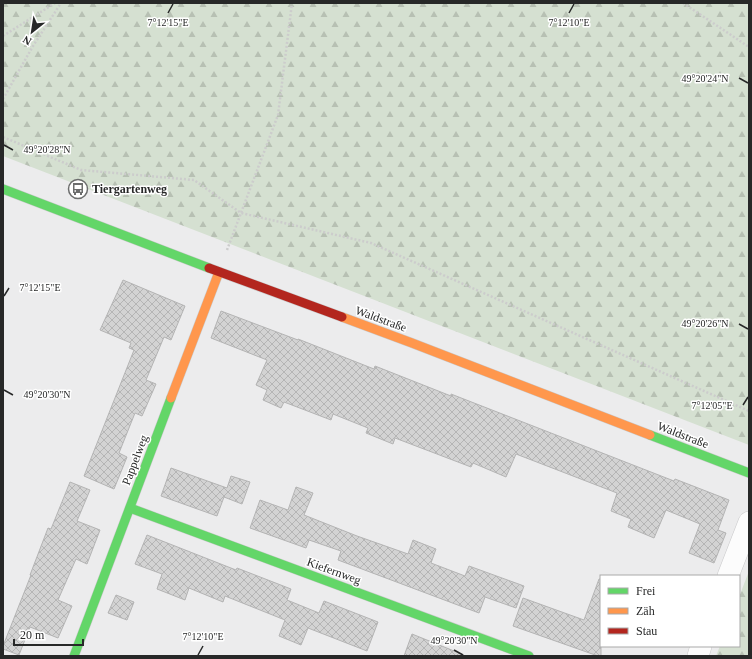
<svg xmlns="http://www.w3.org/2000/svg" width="752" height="659" viewBox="0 0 752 659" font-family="Georgia,serif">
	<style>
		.forest { fill: url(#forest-firs) }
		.building { fill: url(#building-cross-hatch); stroke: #b4b4b4 }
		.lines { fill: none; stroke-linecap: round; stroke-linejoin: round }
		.street-casing { stroke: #cacacb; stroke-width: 22 }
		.fast-casing { stroke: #cacacb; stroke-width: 10 }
		.slow-casing { stroke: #cacacb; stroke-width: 10 }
		.jam-casing { stroke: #cacacb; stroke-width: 10 }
		.path { stroke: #ccc; stroke-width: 2.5; stroke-dasharray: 2 2; stroke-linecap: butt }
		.street { stroke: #fcfcfc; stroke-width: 21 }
		.fast { stroke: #63d668; stroke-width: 9 }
		.slow { stroke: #ff974d; stroke-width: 9 }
		.jam { stroke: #b3261e; stroke-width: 9 }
		.ticks { fill: none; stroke: #272828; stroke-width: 1.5 }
		.labels { text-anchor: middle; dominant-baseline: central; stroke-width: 3; stroke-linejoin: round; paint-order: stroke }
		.poi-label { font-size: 12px; font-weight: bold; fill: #272828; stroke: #fff; text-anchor: start }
		.street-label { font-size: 12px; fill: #272828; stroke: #fff }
		.ticks-label { font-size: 10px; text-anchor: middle; fill: #272828; stroke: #fff; stroke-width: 3; stroke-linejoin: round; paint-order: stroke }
	</style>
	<defs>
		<pattern id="forest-firs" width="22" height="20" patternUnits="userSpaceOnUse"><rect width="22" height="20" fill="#d5e0d1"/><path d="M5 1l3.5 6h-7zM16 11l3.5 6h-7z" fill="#b7c0b3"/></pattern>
		<pattern id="building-cross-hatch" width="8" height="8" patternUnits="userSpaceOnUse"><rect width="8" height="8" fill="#d3d3d3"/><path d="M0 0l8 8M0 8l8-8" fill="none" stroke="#b5b5b5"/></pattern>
	</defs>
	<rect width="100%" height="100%" fill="#ececed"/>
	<g class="forest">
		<polygon points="3,3 749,3 749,445 3,156"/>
		<polygon points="749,571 749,656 716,656 720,646 739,646 739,597"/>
	</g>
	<g class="building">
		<polygon points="123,280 185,306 171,340 164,337 146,380 156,384 142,416 135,413 119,453 127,457 114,489 84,476 134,350 129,348 131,343 100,330"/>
		<polygon points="221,311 298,340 298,339 374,369 375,366 451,396 451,394 674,481 675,479 729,500 718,530 726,533 714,563 689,553 700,524 666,510 654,538 628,527 631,519 611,511 617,493 516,454 506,477 473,463 471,467 395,438 393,444 366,433 368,428 333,414 331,420 284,402 281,408 263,400 267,390 256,385 267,360 211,338"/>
		<polygon points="171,468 227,488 231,476 250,482 242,504 224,497 217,516 161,496"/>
		<polygon points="70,482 90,490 77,521 100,530 87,564 76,559 58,600 72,606 58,638 30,627 19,655 3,649 3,646 31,575 30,575 48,528 51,529"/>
		<polygon points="296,487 313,493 304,515 357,536 408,554 413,540 436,549 431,563 465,576 469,566 524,586 516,608 485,597 479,613 338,560 341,551 309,540 306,548 250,528 260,500 288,510"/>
		<polygon points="147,535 236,570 237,568 291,589 287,600 319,613 324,601 378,622 367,651 308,628 301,645 279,636 285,620 225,596 223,602 189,588 185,600 157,589 162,574 135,564"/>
		<polygon points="599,579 601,579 601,656 598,656 513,626 523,598 584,620"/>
		<polygon points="116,595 134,602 127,620 108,613"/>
		<polygon points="412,634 464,655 464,656 404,656"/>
	</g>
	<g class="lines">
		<defs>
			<g id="street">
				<polyline points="728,576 749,522"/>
				<polyline points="698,656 701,646"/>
			</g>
			<g id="fast">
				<polyline points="3,189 209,268"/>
				<polyline points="650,435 749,473"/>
				<polyline points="130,508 529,656"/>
				<polyline points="74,656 171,398"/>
			</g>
			<g id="slow">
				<polyline points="342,317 412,343 650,435"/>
				<polyline points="171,398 219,272"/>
			</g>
			<polyline id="jam" points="209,268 342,317"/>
		</defs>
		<use href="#street" class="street-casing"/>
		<use href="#fast" class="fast-casing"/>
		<use href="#slow" class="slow-casing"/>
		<use href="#jam" class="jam-casing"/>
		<g class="path">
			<polyline points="683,3 749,47"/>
			<polyline points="3,36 55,3"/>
			<polyline points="3,99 33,46 61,3"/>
			<polyline points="3,137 81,170 194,180 241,213 371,243 749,411"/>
			<polyline points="227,250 278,115 292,3"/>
		</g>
		<use href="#street" class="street"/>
		<use href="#fast" class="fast"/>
		<use href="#slow" class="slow"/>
		<use href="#jam" class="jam"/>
	</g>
	<path class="ticks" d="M168,13L173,4M569,13L574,4M739,78L748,83M4,145L13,150M4,296L9,288M739,324L748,329M4,390L13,395M743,405L748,397M454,650L463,655M198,655L203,646"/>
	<defs>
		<symbol id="bus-ring" viewBox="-11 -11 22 22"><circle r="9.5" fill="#fff" stroke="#6c6d6d" stroke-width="1.5"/><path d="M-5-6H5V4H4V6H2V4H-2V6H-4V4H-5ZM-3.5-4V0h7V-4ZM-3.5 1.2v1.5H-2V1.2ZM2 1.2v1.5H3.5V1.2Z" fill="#6c6d6d"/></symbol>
	</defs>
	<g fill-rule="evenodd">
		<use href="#bus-ring" x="67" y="178" width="22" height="22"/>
	</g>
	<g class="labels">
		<g class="poi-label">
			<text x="92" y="189">Tiergartenweg</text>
		</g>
		<g class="street-label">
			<text transform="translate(381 319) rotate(20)">Waldstraße</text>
			<text transform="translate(683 435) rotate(21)">Waldstraße</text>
			<text transform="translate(135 460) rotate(-69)">Pappelweg</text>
			<text transform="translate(334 571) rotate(20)">Kiefernweg</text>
		</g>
	</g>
	<g class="ticks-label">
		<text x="168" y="26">7°12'15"E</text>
		<text x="569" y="26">7°12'10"E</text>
		<text x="705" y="82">49°20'24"N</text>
		<text x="47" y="153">49°20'28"N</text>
		<text x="40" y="291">7°12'15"E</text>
		<text x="705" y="327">49°20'26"N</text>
		<text x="47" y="398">49°20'30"N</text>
		<text x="712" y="409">7°12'05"E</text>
		<text x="203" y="640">7°12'10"E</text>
		<text x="454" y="644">49°20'30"N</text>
	</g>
	<rect width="752" height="659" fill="none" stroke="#272828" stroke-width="8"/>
	<rect x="600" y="575" width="140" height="72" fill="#ffffff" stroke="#a9a9a9"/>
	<rect x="608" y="588" width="20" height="6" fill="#63d668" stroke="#a9a9a9"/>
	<text x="636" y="595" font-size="12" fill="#272828">Frei</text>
	<rect x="608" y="608" width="20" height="6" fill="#ff974d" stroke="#a9a9a9"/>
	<text x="636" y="615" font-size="12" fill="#272828">Zäh</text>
	<rect x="608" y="628" width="20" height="6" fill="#b3261e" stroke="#a9a9a9"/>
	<text x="636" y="635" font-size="12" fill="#272828">Stau</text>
	<g transform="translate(32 32) rotate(210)" stroke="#ffffff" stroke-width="3" paint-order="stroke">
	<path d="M0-3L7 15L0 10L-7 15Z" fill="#272828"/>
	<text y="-6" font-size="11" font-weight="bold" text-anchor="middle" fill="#272828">N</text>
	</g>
	<path d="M14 639v6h69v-6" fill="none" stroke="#272828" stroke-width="2"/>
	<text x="20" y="639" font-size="12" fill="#272828" stroke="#ffffff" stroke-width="3" paint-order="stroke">20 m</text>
</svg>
